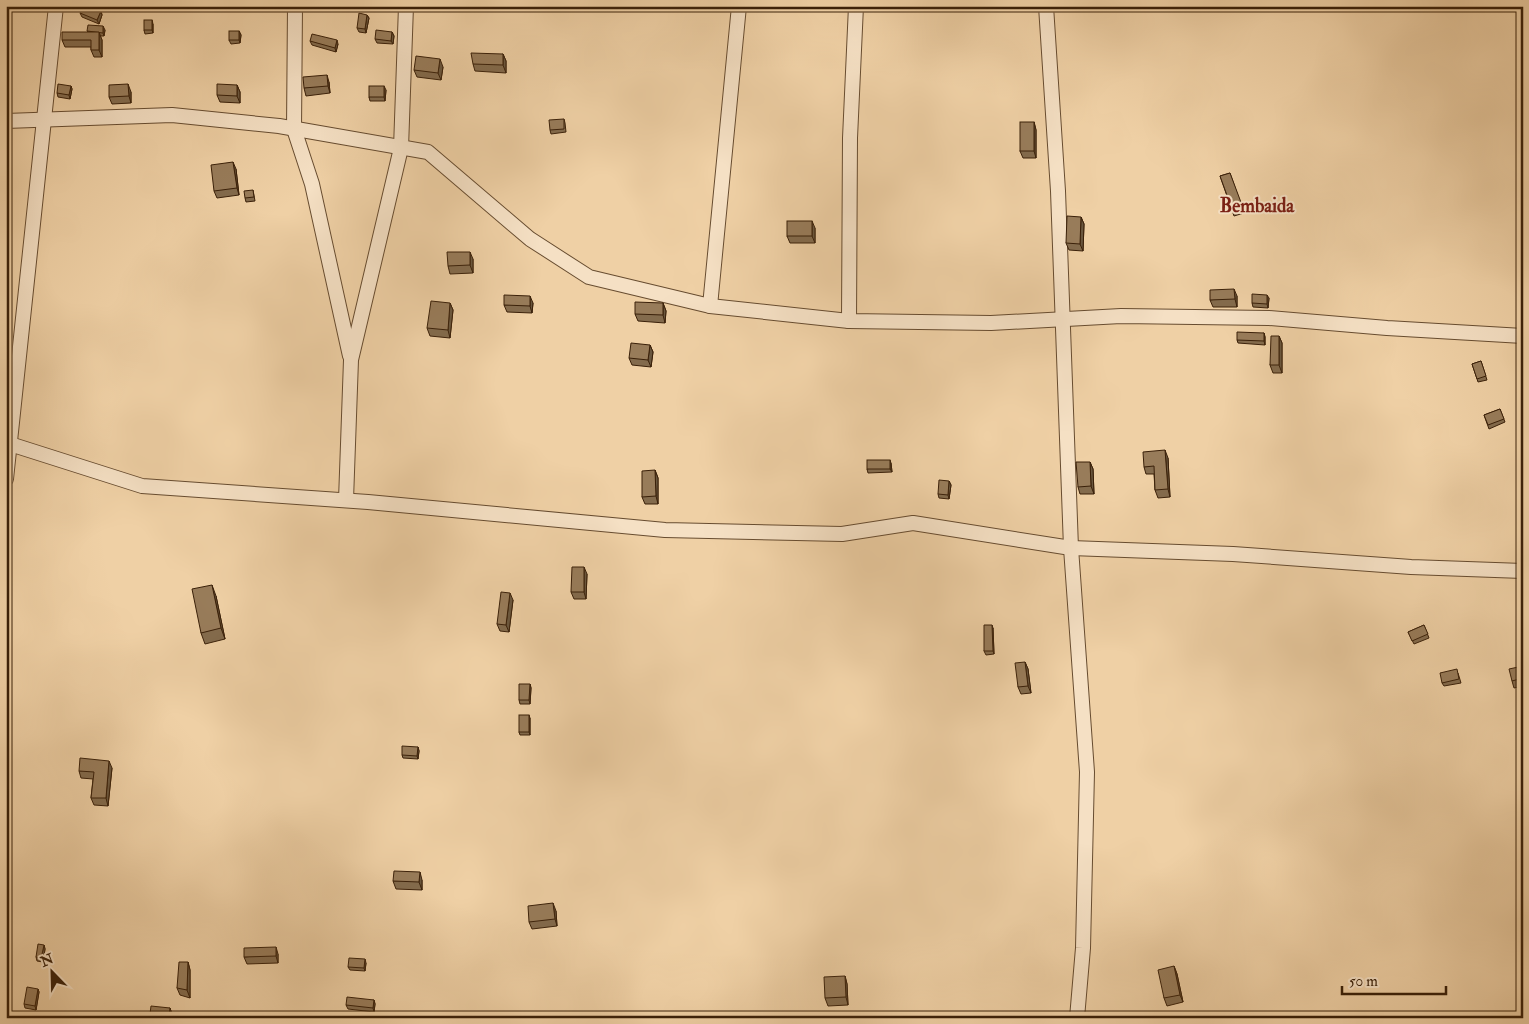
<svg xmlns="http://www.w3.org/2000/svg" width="1529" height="1024" viewBox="0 0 1529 1024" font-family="'IM FELL Double Pica',serif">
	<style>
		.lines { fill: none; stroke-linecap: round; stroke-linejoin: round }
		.minor-casing { stroke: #674c30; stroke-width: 16 }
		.minor { stroke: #f5e0c4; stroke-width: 14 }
		.wall { fill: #836b4d; stroke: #3a2009 }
		.shaded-wall { fill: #6a573f; stroke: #3a2009 }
		.building { fill: #987c5a; stroke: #3a2009 }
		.labels { text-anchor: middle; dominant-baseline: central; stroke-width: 4; stroke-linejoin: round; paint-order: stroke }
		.quarter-label { font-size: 19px; font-weight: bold; fill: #7a1f14; stroke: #f5e0c4 }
	</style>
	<rect width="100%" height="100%" fill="#efd0a5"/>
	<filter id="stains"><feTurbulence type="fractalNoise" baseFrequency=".004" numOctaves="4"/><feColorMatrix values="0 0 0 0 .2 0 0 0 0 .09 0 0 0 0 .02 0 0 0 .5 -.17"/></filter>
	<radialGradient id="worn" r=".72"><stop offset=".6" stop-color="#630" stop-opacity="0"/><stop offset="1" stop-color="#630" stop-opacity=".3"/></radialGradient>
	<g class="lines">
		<defs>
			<g id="minor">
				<polyline points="295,6 294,129 312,184 350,356"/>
				<polyline points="1046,6 1058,191 1071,548 1087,772 1083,948 1077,1018"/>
				<polyline points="6,121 172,115 279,126 428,152 530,239 589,277 710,306 849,321 991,323 1121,316 1269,318 1387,328 1523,336"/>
				<polyline points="710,306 739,6"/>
				<polyline points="849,321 850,138 856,6"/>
				<polyline points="10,444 142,486 368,502 665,530 842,534 913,523 1071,548 1233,554 1411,567 1523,571"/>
				<polyline points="6,479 56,6"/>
				<polyline points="346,500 351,360 401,148 406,6"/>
			</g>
		</defs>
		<use href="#minor" class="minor-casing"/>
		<use href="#minor" class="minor"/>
	</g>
	<g class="wall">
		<polygon points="354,6 364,6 363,10 354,8"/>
		<polygon points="419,6 430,6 430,8"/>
		<polygon points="462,6 475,6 475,8 463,9"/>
		<polygon points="101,11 102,15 99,24 82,17 80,13"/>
		<polygon points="367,15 369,18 366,33 359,32 357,28"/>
		<polygon points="153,24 153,33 145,34 144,30"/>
		<polygon points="105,30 104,36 100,36 102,40 102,57 94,57 91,50 91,47 65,47 62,40 88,32 87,31"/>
		<polygon points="239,31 241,35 240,43 231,44 229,40"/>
		<polygon points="392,32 394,36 393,44 377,43 375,39"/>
		<polygon points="310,41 338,44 336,52 312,45"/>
		<polygon points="503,54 506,61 506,73 475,71 473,64"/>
		<polygon points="443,67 441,80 417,77 414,70"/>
		<polygon points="329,82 330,93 306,96 304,88"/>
		<polygon points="237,85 240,92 240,103 220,102 217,95"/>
		<polygon points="71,86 72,89 70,99 58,97 57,93"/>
		<polygon points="386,90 385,101 370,101 369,97"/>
		<polygon points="131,92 131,103 112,104 109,97"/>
		<polygon points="564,119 565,123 566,132 551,134 550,130"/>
		<polygon points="1034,122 1036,130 1036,158 1023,158 1020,151"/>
		<polygon points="236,169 239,195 217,198 214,191"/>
		<polygon points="1230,173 1244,213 1234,216 1220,176"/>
		<polygon points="253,190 255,201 246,202 245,198"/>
		<polygon points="1081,217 1084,224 1083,251 1069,250 1066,243"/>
		<polygon points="815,228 815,243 790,243 787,236"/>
		<polygon points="473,259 473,273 450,274 448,266"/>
		<polygon points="1237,296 1237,307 1213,307 1210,300"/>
		<polygon points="1269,298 1268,308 1253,307 1252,303"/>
		<polygon points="450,303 453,310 450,338 430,336 427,328"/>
		<polygon points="533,303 532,313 507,312 504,305"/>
		<polygon points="663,303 666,311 665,323 638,321 635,314"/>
		<polygon points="1264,333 1265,337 1265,345 1238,343 1237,340"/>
		<polygon points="1279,336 1282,343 1282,373 1273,373 1270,365"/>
		<polygon points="650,345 653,352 651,367 632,365 629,358"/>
		<polygon points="1481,361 1487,380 1478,382 1472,364"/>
		<polygon points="1500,409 1505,422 1489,429 1484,415"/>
		<polygon points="1168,458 1170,497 1158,498 1155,490 1154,474 1146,474 1144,467"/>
		<polygon points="1090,462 1093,469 1094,494 1080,494 1078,487"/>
		<polygon points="891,463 892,472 868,473 867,469"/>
		<polygon points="655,470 658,478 658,504 645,504 642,497"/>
		<polygon points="949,481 951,485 949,499 939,498 938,494"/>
		<polygon points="587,574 586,599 574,599 571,592"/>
		<polygon points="216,596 225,639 205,644 201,633"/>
		<polygon points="513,600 509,632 500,631 497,624"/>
		<polygon points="1424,625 1429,638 1414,644 1408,632"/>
		<polygon points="993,628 994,654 986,655 984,651"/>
		<polygon points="1025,662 1028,669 1031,693 1021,694 1018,687"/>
		<polygon points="1523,666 1523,686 1514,688 1512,681"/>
		<polygon points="1458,673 1461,683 1444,686 1442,683"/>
		<polygon points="530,684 531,688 530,704 520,704 519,700"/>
		<polygon points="530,718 530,735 520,735 519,732"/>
		<polygon points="418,747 419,751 418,759 403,758 402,755"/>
		<polygon points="112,768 108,806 94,805 91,798 93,779 81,778 79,771"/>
		<polygon points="422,880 422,890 396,889 393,881"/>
		<polygon points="556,911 557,926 532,929 529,922"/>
		<polygon points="44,945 45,949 43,962 37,961 36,957"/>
		<polygon points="278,954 278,963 247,964 244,957"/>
		<polygon points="188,962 190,970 190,998 180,995 177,988"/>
		<polygon points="366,963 365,971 350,970 348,967"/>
		<polygon points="1174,966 1177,974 1183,1002 1167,1006 1164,998"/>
		<polygon points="845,976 847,984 848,1005 828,1006 825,998"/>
		<polygon points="38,989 39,992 36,1010 25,1008 24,1004"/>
		<polygon points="374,1000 375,1004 374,1012 348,1009 346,1005"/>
		<polygon points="170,1008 171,1011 171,1018 152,1018 150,1014"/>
	</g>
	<g class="shaded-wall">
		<polygon points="101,11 102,15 99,24 97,20"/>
		<polygon points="367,15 369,18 366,33 365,29"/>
		<polygon points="152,20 153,24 153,33 152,30"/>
		<polygon points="103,26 105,30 104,36 103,33"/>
		<polygon points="239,31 241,35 240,43 239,40"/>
		<polygon points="99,32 102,40 102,57 99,50"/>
		<polygon points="392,32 394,36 393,44 391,41"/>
		<polygon points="337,40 338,44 336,52 335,48"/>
		<polygon points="503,54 506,61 506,73 503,65"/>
		<polygon points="440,59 443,67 441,80 438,73"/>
		<polygon points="327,75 329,82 330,93 328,86"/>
		<polygon points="128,84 131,92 131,103 129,96"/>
		<polygon points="237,85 240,92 240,103 237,96"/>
		<polygon points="71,86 72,89 70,99 69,95"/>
		<polygon points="384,86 386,90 385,101 384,97"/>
		<polygon points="1034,122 1036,130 1036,158 1034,151"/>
		<polygon points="233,162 236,169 239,195 237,188"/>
		<polygon points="1081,217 1084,224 1083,251 1080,244"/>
		<polygon points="812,221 815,228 815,243 812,236"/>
		<polygon points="470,252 473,259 473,273 470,265"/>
		<polygon points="1234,289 1237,296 1237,307 1235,299"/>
		<polygon points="1267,295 1269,298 1268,308 1267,304"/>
		<polygon points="530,296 533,303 532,313 530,306"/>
		<polygon points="450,303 453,310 450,338 448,330"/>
		<polygon points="663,303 666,311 665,323 663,315"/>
		<polygon points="1264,333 1265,337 1265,345 1264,341"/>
		<polygon points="1279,336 1282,343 1282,373 1279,365"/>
		<polygon points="650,345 653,352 651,367 648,360"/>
		<polygon points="1165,450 1168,458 1170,497 1168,489"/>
		<polygon points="890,460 891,463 892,472 890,469"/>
		<polygon points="1090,462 1093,469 1094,494 1091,486"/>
		<polygon points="655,470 658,478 658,504 656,496"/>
		<polygon points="949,481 951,485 949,499 948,495"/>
		<polygon points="584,567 587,574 586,599 584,592"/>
		<polygon points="212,585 216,596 225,639 221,628"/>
		<polygon points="510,593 513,600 509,632 506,625"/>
		<polygon points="992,625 993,628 994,654 993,651"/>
		<polygon points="1025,662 1028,669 1031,693 1028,686"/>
		<polygon points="530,684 531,688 530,704 529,700"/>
		<polygon points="529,715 530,718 530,735 529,732"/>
		<polygon points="418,747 419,751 418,759 417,756"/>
		<polygon points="109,761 112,768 108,806 106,798"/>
		<polygon points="420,872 422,880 422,890 419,882"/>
		<polygon points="553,903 556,911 557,926 555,919"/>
		<polygon points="44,945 45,949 43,962 41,959"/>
		<polygon points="276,947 278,954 278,963 276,956"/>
		<polygon points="365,959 366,963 365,971 364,968"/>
		<polygon points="188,962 190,970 190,998 187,990"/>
		<polygon points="1174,966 1177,974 1183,1002 1180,995"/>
		<polygon points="845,976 847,984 848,1005 846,997"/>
		<polygon points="38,989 39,992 36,1010 35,1006"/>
		<polygon points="374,1000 375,1004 374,1012 373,1008"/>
		<polygon points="170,1008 171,1011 171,1018 170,1018 169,1016"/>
	</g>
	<g class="building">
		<polygon points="83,6 89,6 101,11 97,20 80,13"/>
		<polygon points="359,13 367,15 365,29 357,28"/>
		<rect x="144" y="20" width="8" height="10"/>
		<polygon points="88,25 103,26 103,33 87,31"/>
		<polygon points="376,30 392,32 391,41 375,39"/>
		<rect x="229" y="31" width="10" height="9"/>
		<polygon points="62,32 99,32 99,50 91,50 91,40 62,40"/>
		<polygon points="312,34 337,40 335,48 310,41"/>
		<polygon points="471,53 503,54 503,65 473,64"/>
		<polygon points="416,56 440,59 438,73 414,70"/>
		<polygon points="327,75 328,86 304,88 303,77"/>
		<polygon points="58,84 71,86 69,95 57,93"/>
		<polygon points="128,84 129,96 109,97 109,85"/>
		<polygon points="217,84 237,85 237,96 217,95"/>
		<rect x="369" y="86" width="15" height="11"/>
		<polygon points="564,119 564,129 550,130 549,120"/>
		<rect x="1020" y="122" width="14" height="29"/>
		<polygon points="233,162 237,188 214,191 211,165"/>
		<polygon points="1230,173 1242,205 1232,209 1220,176"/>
		<polygon points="253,190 254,197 245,198 244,191"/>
		<polygon points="1067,216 1081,217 1080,244 1066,243"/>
		<rect x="787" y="221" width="25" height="15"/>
		<polygon points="447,252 470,252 470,265 448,266"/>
		<polygon points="1234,289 1235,299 1210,300 1210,290"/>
		<polygon points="1252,294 1267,295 1267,304 1252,303"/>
		<polygon points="504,295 530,296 530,306 504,305"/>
		<polygon points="431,301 450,303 448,330 427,328"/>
		<polygon points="635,302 663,303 663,315 635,314"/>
		<polygon points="1237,332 1264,333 1264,341 1237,340"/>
		<polygon points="1271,336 1279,336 1279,365 1270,365"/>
		<polygon points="631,343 650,345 648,360 629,358"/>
		<polygon points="1481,361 1486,376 1477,379 1472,364"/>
		<polygon points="1500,409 1504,419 1488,425 1484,415"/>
		<polygon points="1165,450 1168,489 1155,490 1154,466 1144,467 1143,452"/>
		<rect x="867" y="460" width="23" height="9"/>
		<polygon points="1076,462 1090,462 1091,486 1078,487"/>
		<polygon points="655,470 656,496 642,497 642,471"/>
		<polygon points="939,480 949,481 948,495 938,494"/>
		<polygon points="572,567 584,567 584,592 571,592"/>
		<polygon points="212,585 221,628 201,633 192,589"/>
		<polygon points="501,592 510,593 506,625 497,624"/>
		<polygon points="984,625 992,625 993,651 984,651"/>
		<polygon points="1424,625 1428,634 1412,641 1408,632"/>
		<polygon points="1025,662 1028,686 1018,687 1015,663"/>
		<polygon points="1523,666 1523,678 1512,681 1509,669"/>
		<polygon points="1457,669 1459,679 1442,683 1440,673"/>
		<polygon points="519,684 530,684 529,700 519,700"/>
		<rect x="519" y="715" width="10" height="17"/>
		<polygon points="402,746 418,747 417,756 402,755"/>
		<polygon points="80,758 109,761 106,798 91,798 94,772 79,771"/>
		<polygon points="394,871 420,872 419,882 393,881"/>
		<polygon points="553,903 555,919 529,922 528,906"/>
		<polygon points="38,944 44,945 41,959 36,957"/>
		<polygon points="276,947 276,956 244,957 244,948"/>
		<polygon points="349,958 365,959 364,968 348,967"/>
		<polygon points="179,962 188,962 187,990 177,988"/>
		<polygon points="1174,966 1180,995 1164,998 1158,970"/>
		<polygon points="845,976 846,997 825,998 824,977"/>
		<polygon points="27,987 38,989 35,1006 24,1004"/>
		<polygon points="347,997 374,1000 373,1008 346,1005"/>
		<polygon points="151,1006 170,1008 169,1016 150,1014"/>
	</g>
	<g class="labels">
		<g class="quarter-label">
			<text x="1257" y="206">Bembaida</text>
		</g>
	</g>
	<rect width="1529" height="1024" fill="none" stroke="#efd0a5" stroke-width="25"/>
	<rect x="8" y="8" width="1514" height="1009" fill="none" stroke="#3a2009" stroke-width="2.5"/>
	<rect x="12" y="12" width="1504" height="999" fill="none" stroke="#3a2009"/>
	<g transform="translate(52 972) rotate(337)" stroke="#f5e0c4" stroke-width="4" paint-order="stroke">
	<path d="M0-4L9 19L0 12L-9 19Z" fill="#3a2009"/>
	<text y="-8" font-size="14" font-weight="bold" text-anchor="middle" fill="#3a2009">N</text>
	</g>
	<path d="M1342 986v8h104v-8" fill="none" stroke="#3a2009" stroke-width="2.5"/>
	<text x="1349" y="986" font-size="15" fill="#3a2009" stroke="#f5e0c4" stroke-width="4" paint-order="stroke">50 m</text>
	<rect width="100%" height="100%" filter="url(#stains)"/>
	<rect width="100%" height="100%" fill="url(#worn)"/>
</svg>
